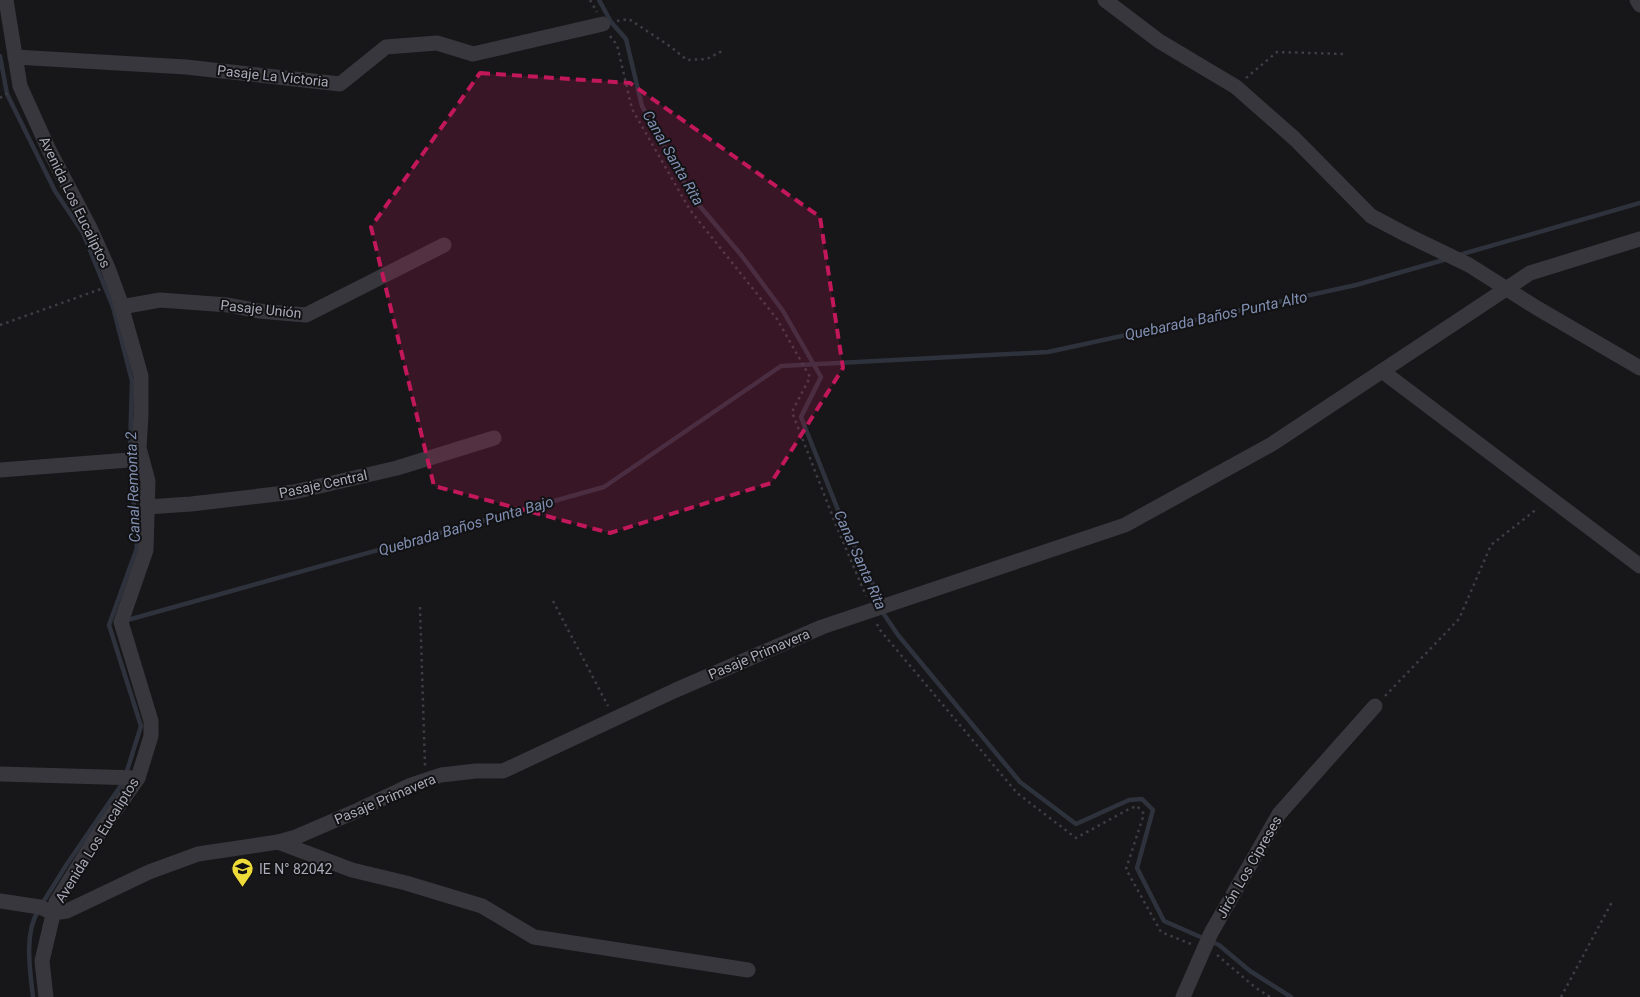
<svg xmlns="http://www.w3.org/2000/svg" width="1640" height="997" viewBox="0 0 1640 997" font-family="Roboto,sans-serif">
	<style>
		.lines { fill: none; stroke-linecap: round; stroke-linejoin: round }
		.stream { stroke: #2d323c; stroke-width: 4.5 }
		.path { stroke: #3d3e44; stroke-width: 2.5; stroke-dasharray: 2.5 4; stroke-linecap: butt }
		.minor { stroke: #38373d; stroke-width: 15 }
		.marked { fill: #c2185b; fill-opacity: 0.2; stroke: #c2185b; stroke-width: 4; stroke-dasharray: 10 6; stroke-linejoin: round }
		.labels { text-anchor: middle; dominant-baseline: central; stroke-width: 4; stroke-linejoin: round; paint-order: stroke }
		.street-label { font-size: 14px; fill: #a9aab8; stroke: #121113 }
		.poi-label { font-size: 14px; fill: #a9aab8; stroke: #121113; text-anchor: start }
		.water-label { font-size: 15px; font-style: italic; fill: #8190b2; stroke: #121113 }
	</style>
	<rect width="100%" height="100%" fill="#171618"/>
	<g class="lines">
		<g class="stream">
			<polyline points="599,0 611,22 626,39 642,106 693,198 742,256 783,311 821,377 801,417 842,520 877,593 879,607 898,635 1020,782 1076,824 1129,800 1142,799 1153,810 1137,868 1164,921 1219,945 1250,971 1291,997"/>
			<polyline points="0,56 7,94 55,191 83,233 113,307 132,381 130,450 137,548 109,625 141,726 126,774"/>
			<polyline points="1459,255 1640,203"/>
			<polyline points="124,621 604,487 781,366 1048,352 1356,285 1447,259"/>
			<polyline points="42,904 67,864 124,781"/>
			<path d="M33,997C30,970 24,934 38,911"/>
		</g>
		<g class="path">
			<polyline points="590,0 597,12"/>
			<polyline points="617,21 629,19 671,47 687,60 707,59 722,51"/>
			<polyline points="610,36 617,45 632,109 690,210 777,319 810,377 792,412 836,525 866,596"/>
			<polyline points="1246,78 1277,52 1344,54"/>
			<polyline points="0,98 8,93"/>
			<polyline points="0,325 101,289"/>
			<polyline points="553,601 608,706"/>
			<polyline points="420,607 425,766"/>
			<polyline points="877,624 880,630 1017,793 1076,838 1129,809 1137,806 1144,814 1126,869 1161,932 1191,944"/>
			<polyline points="1385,696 1459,619 1491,545 1538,508"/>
			<polyline points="1217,955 1256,988 1270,997"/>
			<polyline points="1561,997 1613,900"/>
		</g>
		<g class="minor">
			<polyline points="6,0 20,86 49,150 90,228 108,268 119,298 141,376 141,415 139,448 148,481 146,550 121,622 151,721 151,736 138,778 96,838 56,902 42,961 46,997"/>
			<polyline points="1105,0 1159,41 1236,87 1295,139 1371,216 1407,235 1469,265 1537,308 1640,368"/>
			<polyline points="1637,0 1640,5"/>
			<polyline points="15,57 186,67 340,84 386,47 437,43 473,54 603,24"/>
			<polyline points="121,307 160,300 228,305 259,311 306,315 444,245"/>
			<polyline points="1382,371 1640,566"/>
			<polyline points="0,470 142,459"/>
			<polyline points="147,507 191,504 294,492 397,468 494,438"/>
			<polyline points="0,774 138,778"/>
			<polyline points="278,842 352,870 406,883 482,906 534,937 748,970"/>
			<polyline points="0,901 40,907 53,913 67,911 149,872 198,854 278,842 296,837 354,812 411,785 441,775 476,771 503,771 676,690 822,627 1125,525 1272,444 1530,273 1640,239"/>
			<polyline points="1183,997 1211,933 1279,814 1375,706"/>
		</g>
	</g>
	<path class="marked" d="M480,73L630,83L820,217L843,368L771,483L610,533L434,486L371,227Z"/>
	<defs>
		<symbol id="school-pin" viewBox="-11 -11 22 30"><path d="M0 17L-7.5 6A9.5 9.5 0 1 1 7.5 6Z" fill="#eedb39" stroke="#121113"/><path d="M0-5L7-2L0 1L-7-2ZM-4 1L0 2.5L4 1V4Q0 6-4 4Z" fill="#111"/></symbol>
	</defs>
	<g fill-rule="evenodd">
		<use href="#school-pin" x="230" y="856" width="25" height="34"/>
	</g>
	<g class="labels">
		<g class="street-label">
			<text transform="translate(273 76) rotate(6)">Pasaje La Victoria</text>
			<text transform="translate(75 202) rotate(64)">Avenida Los Eucaliptos</text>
			<text transform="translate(261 309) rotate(6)">Pasaje Unión</text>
			<text transform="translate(323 484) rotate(-12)">Pasaje Central</text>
			<text transform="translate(759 654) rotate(-23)">Pasaje Primavera</text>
			<text transform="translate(385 799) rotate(-23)">Pasaje Primavera</text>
			<text transform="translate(97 840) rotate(-58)">Avenida Los Eucaliptos</text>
			<text transform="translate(1249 867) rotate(-60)">Jirón Los Cipreses</text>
		</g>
		<g class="poi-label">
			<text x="259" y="869">IE N° 82042</text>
		</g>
		<g class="water-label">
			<text transform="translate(673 158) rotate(60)">Canal Santa Rita</text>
			<text transform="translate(1216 316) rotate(-12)">Quebarada Baños Punta Alto</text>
			<text transform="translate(133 487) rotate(-92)">Canal Remonta 2</text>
			<text transform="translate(466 526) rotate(-16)">Quebrada Baños Punta Bajo</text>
			<text transform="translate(860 560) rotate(66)">Canal Santa Rita</text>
		</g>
	</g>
</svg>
